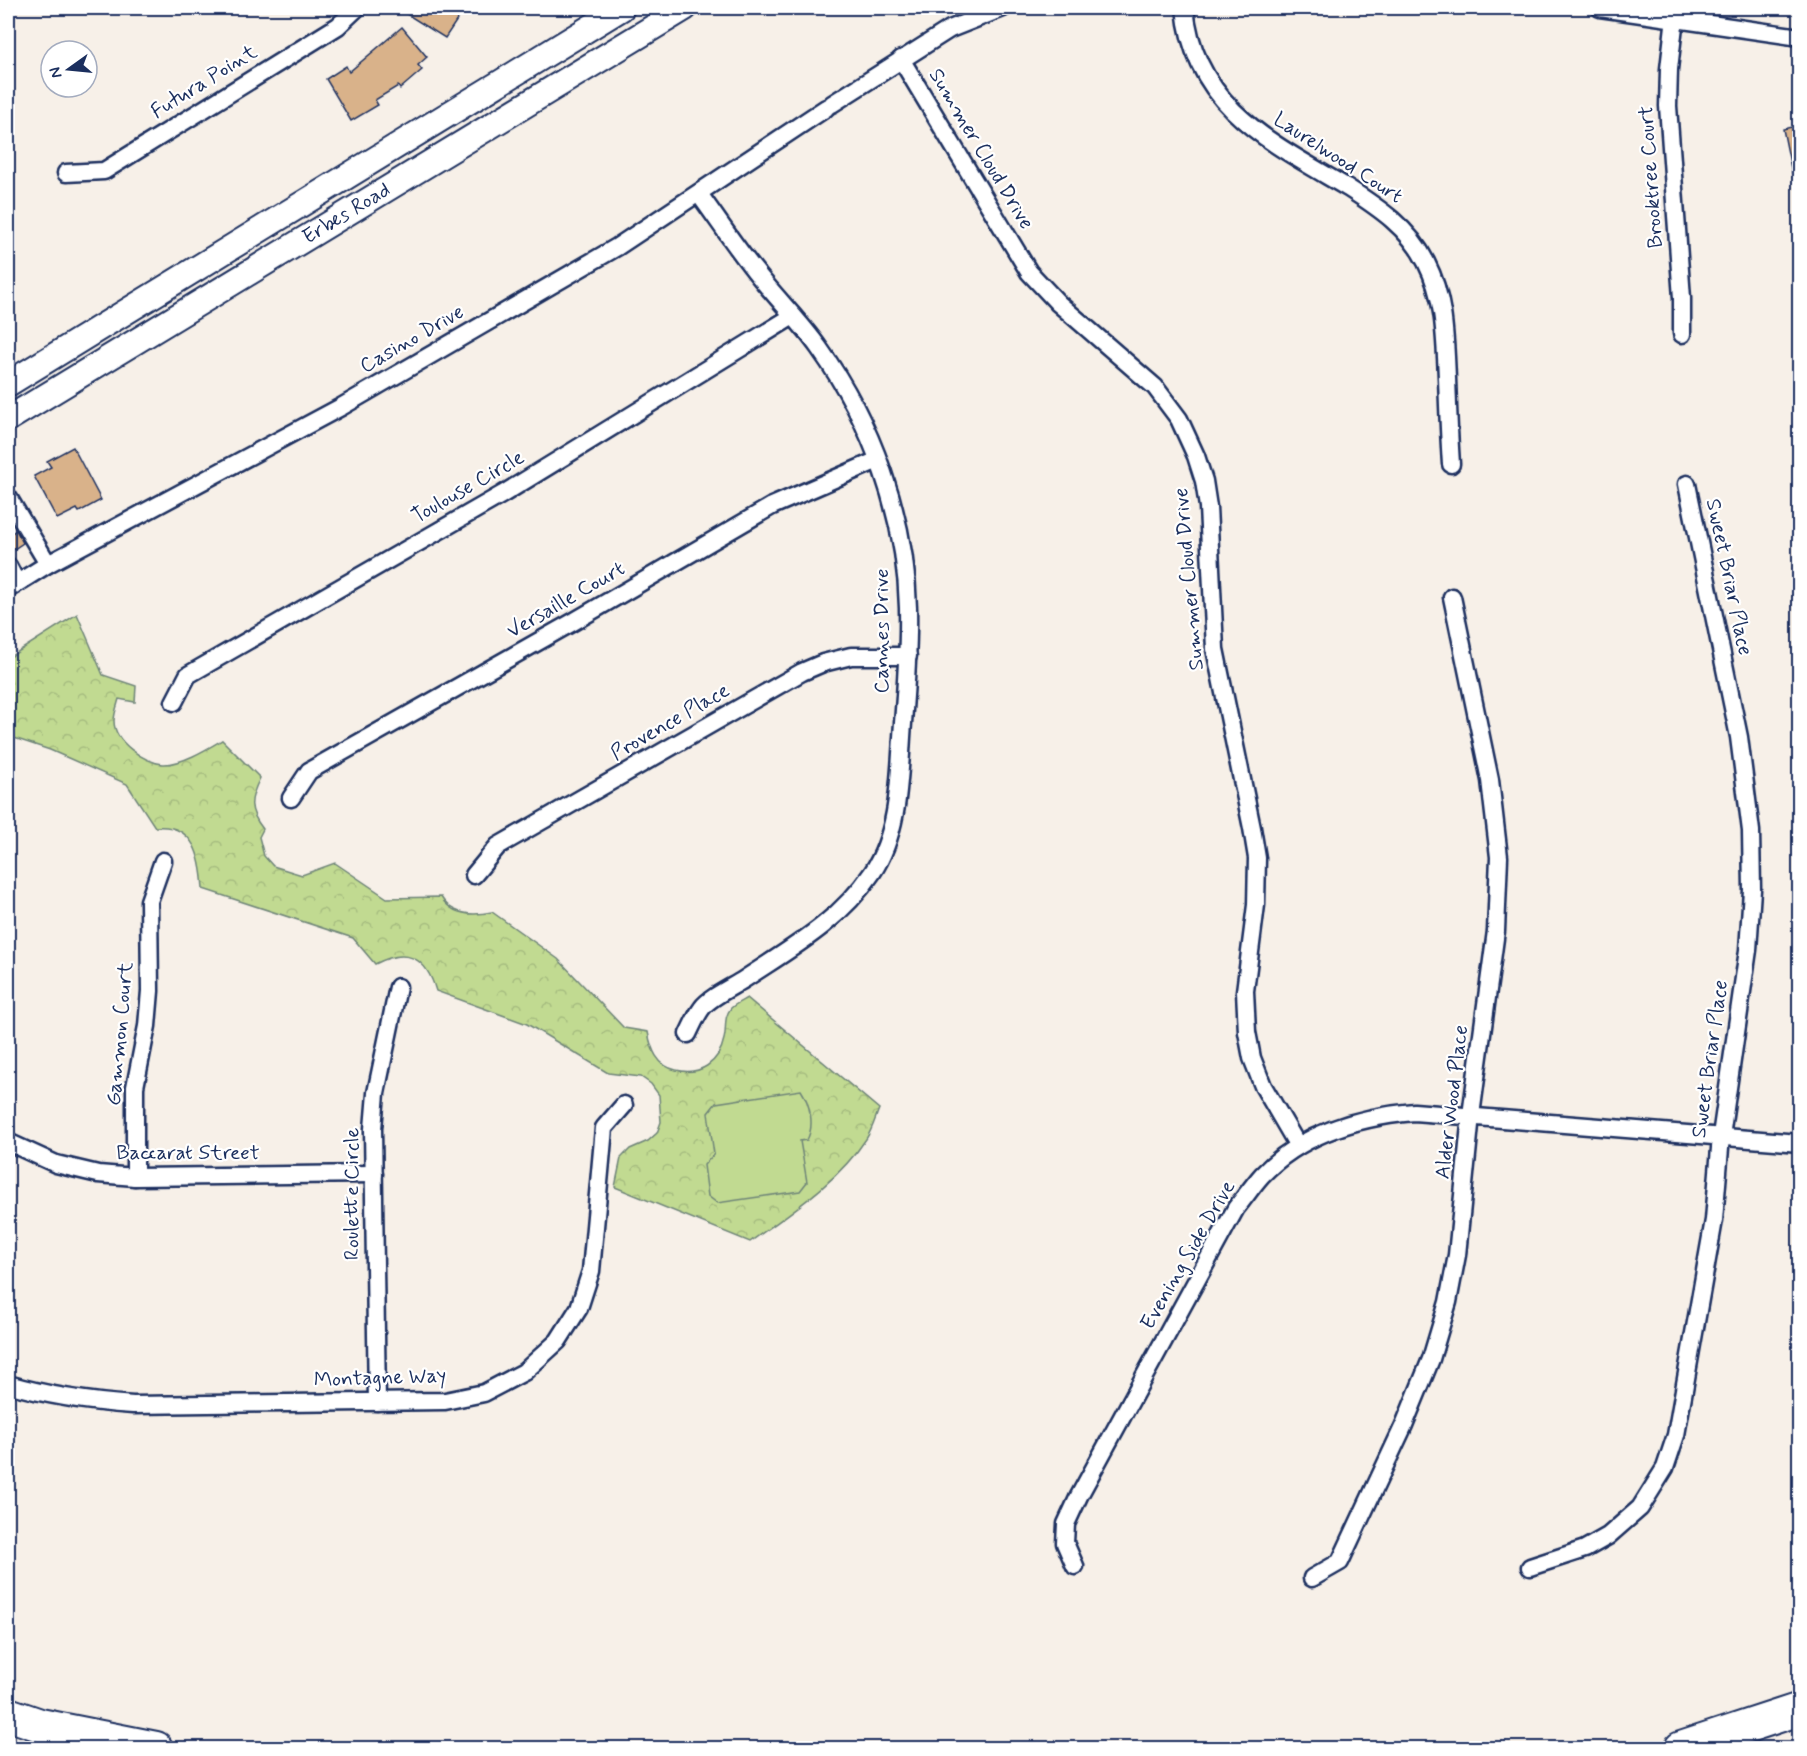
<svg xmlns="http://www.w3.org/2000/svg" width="1807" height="1756" viewBox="0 0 1807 1756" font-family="Mynerve,sans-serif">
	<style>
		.forest { fill: url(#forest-crowns); stroke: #6e8478; stroke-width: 1.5 }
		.pitch { fill: #c1da91; stroke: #6e8478; stroke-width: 1.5 }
		.building { fill: #d9b28a; stroke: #1b2f5e; stroke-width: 1.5 }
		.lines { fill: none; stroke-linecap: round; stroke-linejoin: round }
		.minor-casing { stroke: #1b2f5e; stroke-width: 21 }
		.secondary-casing { stroke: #1b2f5e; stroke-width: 28 }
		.motorway-casing { stroke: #1b2f5e; stroke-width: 36 }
		.minor { stroke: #fff; stroke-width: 16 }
		.secondary { stroke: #fff; stroke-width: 24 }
		.motorway { stroke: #fff; stroke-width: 32 }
		.labels { text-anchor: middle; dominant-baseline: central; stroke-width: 4.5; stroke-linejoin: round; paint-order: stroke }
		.street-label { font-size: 21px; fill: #1b2f5e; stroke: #fff }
	</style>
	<defs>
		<pattern id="forest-crowns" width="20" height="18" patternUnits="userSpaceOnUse" patternTransform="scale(1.5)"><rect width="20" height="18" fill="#c1da91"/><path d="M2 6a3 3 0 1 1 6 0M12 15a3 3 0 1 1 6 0" fill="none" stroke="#a5bb7f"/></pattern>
	</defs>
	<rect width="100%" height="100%" fill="#f7f0e8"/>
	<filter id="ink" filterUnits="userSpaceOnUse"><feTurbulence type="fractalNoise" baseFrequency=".0167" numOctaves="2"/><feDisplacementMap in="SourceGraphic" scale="12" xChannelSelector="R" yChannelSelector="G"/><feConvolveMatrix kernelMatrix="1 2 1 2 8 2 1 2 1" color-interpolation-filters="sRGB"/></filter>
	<g filter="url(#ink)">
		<path class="forest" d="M77,614L103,675L136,686L135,702L119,699C117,706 114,714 114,721C114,742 144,762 163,764C181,765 207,749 222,740L260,778C249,800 248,810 263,829L259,837L264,856L273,866L302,875L335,863L387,898L441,897C452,916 473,916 492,912L558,959L624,1028L648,1032C651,1049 657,1066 676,1070C700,1076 719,1063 724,1039C727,1028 723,1018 731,1008C735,1004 742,1001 747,998L879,1109C875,1119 872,1130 866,1139C838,1182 791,1212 750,1242L615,1187L621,1158L630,1149L648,1141L657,1133L661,1122L659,1095L651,1084L641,1077L608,1073L527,1024L436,991C426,957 407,947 375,964L353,938L203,889C201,858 195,823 155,827L127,784L50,750L8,736V658Z"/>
		<path class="pitch" d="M801,1090C810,1104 815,1125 807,1140L800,1141L807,1182L800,1191L717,1203L708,1196L704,1165L714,1154L708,1113L716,1103Z"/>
		<g class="building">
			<polygon points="397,8 465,8 445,38"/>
			<polygon points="402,27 427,57 418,65 422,70 400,89 398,86 375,100 378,105 351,121 326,79 346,66 349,72"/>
			<polygon points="1800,125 1800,177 1793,178 1783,129"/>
			<polygon points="73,447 101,500 79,512 77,509 57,519 34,476 51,467 47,461"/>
			<polygon points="16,530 23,543 8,553 8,536"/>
		</g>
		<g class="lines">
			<defs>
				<g id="minor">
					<path d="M1185,8C1194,107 1272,143 1348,188C1379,208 1409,228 1426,262C1445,299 1445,337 1447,378C1448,407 1449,435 1451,464"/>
					<polyline points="1600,8 1800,37"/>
					<polyline points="1675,17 1669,69 1668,106 1682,298 1682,334"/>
					<polyline points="901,59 1029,272 1058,303 1155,387 1179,419 1196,456 1204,481 1208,507 1215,649 1252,828 1257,858 1256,905 1245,991 1247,1032 1252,1058 1263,1086 1298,1146"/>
					<polyline points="832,104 950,29 1003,8"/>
					<polyline points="66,173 104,171 338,26 357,8"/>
					<polyline points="8,497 48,564"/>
					<polyline points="8,566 17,583"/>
					<polyline points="8,589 48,564 341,407 617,247 826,108"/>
					<polyline points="174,702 188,675 503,494 793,316"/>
					<polyline points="291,798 309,771 573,622 772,506 878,460"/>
					<polyline points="474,875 498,846 802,672 823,663 851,656 908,656"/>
					<path d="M688,1034C692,1026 696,1016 702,1008C709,998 732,987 743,980C791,948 839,922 872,873C901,830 899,772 903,723C906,685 909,647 908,608C906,517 872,422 819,348C800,321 775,297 755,271C735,246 718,220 699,194"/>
					<polyline points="8,1142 56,1164 98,1174 135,1177 374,1174"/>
					<polyline points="135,1177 135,1087 147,1026 150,991 149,901 163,861"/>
					<path d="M8,1384C49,1396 90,1402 133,1405L445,1401L484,1393L524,1372L558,1341L579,1308L591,1271L604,1128L624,1105"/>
					<polyline points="377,1402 373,1129 376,1093 398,987"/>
					<path d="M1075,1566L1065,1543L1066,1524L1079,1496L1236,1208C1245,1197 1253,1185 1262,1175C1302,1133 1358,1117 1414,1112L1800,1143"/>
					<polyline points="1530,1567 1585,1549 1608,1536 1640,1508 1665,1468 1676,1435 1714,1220 1721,1136 1748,950 1752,890 1751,831 1739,737 1687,484"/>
					<polyline points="1312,1578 1340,1562 1404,1425 1431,1359 1448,1302 1457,1255 1471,1115 1496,931 1499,857 1490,780 1452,597"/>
				</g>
				<g id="secondary">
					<polyline points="8,384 622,8"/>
					<path id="s1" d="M8,419L685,8"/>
				</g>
				<g id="motorway">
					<polyline points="8,1714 40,1725 156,1748"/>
					<polyline points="1681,1748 1800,1709"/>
				</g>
			</defs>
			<use href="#minor" class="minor-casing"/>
			<use href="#secondary" class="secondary-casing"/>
			<use href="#motorway" class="motorway-casing"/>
			<use href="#minor" class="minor"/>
			<use href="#secondary" class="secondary"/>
			<use href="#motorway" class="motorway"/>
		</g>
	</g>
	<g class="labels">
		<g class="street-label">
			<text transform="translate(204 82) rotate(-32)">Futura Point</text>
			<text transform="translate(981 149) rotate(59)">Summer Cloud Drive</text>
			<text transform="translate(1338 158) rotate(33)">Laurelwood Court</text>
			<text transform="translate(1651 177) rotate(-94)">Brooktree Court</text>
			<text stroke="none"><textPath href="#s1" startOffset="396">Erbes Road</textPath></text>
			<text transform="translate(412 339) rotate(-30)">Casino Drive</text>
			<text transform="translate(468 487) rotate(-30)">Toulouse Circle</text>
			<text transform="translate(1729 577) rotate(78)">Sweet Briar Place</text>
			<text transform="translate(1189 579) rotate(-95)">Summer Cloud Drive</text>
			<text transform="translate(566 600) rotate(-30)">Versaille Court</text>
			<text transform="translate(882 631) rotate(-90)">Cannes Drive</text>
			<text transform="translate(670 722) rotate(-30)">Provence Place</text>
			<text transform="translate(120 1034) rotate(-85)">Gammon Court</text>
			<text transform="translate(1710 1059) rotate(-82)">Sweet Briar Place</text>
			<text transform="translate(1452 1102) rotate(-83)">Alder Wood Place</text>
			<text x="188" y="1153">Baccarat Street</text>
			<text transform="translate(352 1194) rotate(-90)">Roulette Circle</text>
			<text transform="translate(1188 1255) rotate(-60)">Evening Side Drive</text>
			<text transform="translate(380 1378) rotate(-2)">Montagne Way</text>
		</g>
	</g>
	<rect width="1807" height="1756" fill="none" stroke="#fff" stroke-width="30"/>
	<rect x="15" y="15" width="1777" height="1726" fill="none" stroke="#1b2f5e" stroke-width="2" filter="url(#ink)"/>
	<g transform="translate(69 69) rotate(255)"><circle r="28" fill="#ffffff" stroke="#a4acbf" stroke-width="1.5"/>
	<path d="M0-4.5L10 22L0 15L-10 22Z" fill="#1b2f5e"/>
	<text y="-9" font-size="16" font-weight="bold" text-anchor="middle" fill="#1b2f5e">N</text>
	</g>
</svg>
